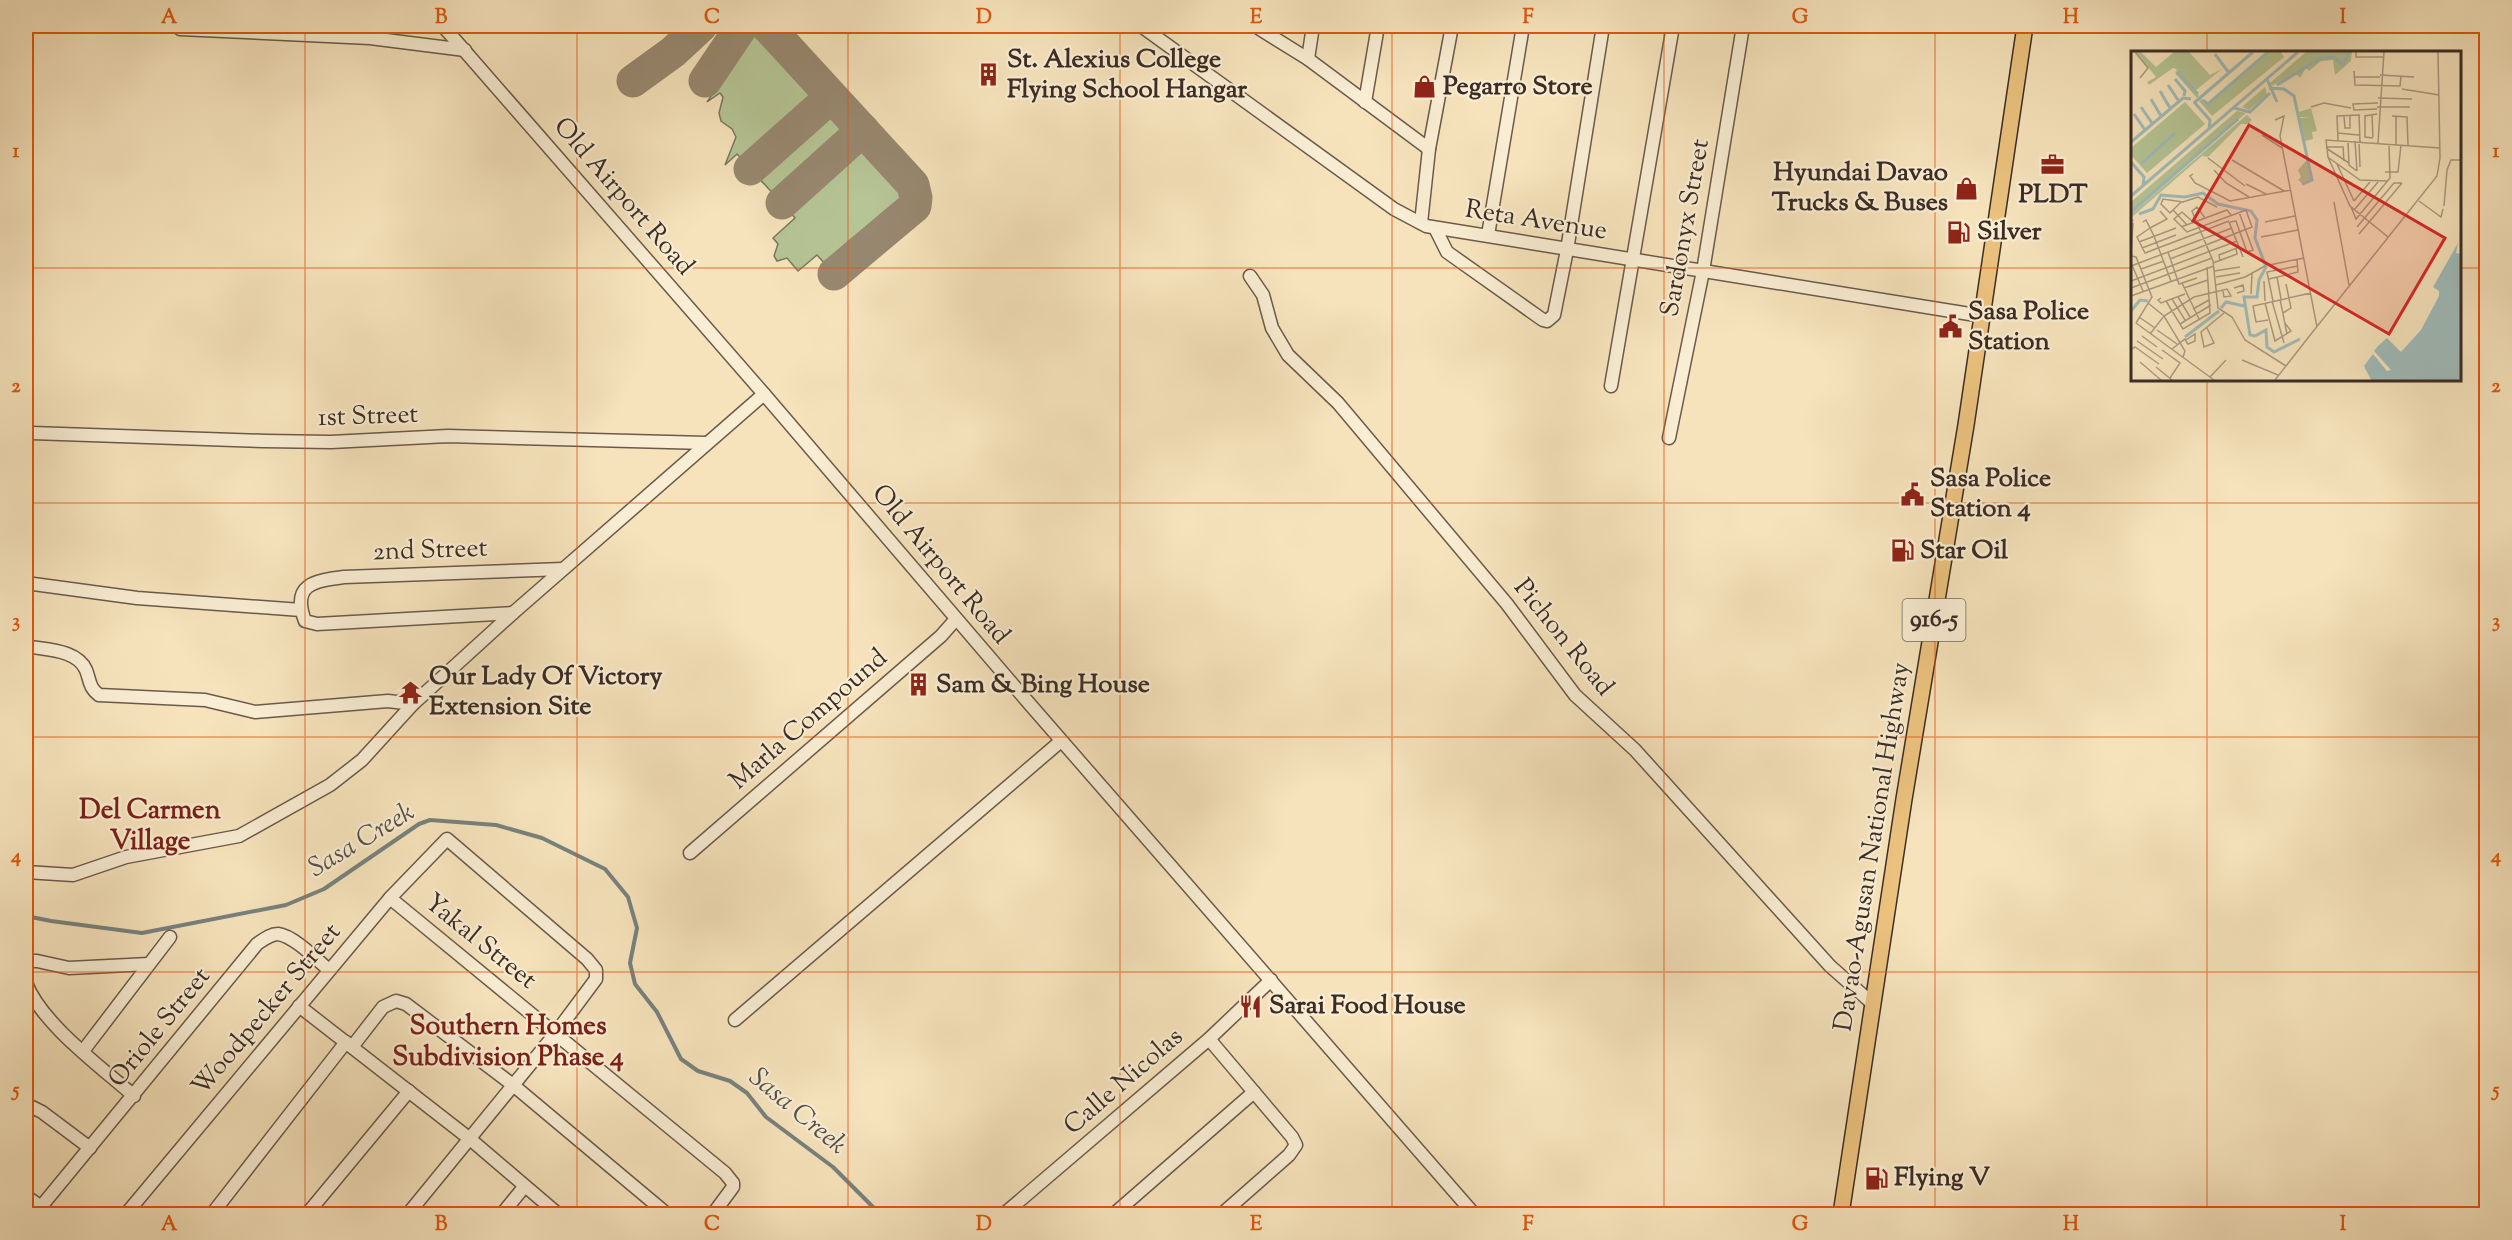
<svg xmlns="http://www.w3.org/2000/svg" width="2512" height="1240" viewBox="0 0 2512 1240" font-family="'Sorts Mill Goudy',serif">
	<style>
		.green { fill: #b6c596; stroke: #78785e; stroke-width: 1.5 }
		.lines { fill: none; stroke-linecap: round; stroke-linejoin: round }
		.stream { stroke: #78827e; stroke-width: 4 }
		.taxiway { stroke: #988870; stroke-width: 33 }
		.minor-casing { stroke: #6a5a4b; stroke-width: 15 }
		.major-casing { stroke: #3b2c25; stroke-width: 18 }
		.minor { stroke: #f9edd3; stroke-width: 12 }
		.major { stroke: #ebc27e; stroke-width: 15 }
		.grid { fill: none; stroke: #df570d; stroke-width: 1.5; stroke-opacity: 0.55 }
		.labels { text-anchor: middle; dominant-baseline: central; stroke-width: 4.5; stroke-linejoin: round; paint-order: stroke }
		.shield { fill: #f9edd3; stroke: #746659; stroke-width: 1.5 }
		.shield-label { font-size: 24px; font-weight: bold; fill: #3b2c25 }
		.poi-label { font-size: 26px; font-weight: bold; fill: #3b2c25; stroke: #f9edd3; text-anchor: start }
		.street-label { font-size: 26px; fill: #3b2c25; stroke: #f9edd3 }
		.neighbourhood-label { font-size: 27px; font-weight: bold; fill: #7a1f14; stroke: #f9edd3 }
		.water-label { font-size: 27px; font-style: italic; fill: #54504a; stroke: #f9edd3 }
		.inset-river { fill: none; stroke: #a0bcba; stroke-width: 3 }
		.inset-road { fill: none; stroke: #ab9a80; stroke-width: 1.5 }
		.view { fill: #d62828; fill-opacity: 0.15; stroke: #d62828; stroke-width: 3 }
		.inset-edge { fill: none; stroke: #3b2c25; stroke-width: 3 }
		.neatline { fill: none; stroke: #df570d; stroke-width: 2 }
		.grid-label { font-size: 20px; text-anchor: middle; font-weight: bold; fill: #df570d }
	</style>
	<rect width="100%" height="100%" fill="#f6e3bc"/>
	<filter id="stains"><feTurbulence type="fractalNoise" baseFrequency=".00333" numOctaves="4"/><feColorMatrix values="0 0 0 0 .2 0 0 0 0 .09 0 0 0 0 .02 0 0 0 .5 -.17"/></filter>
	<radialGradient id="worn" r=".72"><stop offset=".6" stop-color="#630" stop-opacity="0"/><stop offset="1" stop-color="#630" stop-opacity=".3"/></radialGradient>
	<g class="green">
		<polygon points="748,26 754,26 821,100 747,165 737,154 725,165 736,137 732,129 721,121 719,113 723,97 720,93 707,102 716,89 710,84"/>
		<polygon points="828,108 852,135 820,165 816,162 804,173 807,176 780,201 753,172"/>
		<polygon points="857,141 907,196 906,206 835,268 827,266 817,255 798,271 787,258 777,261 774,256 778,244 773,238 795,218 785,206 812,182 816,186 828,175 825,170"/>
	</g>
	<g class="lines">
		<polyline class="stream" points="26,916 51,921 142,933 286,905 324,889 419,824 430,820 496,825 542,838 605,869 628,897 637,928 630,963 635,984 657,1012 681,1059 698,1071 730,1081 747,1093 766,1117 833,1167 880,1214"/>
		<g class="taxiway">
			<polyline points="767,26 913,185 916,198 915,206 834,274"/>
			<polyline points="633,81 673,52 701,26"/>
			<polyline points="705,81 742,26"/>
			<polyline points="750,169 831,97"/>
			<polyline points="782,203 863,130"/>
		</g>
		<defs>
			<g id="minor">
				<polyline points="443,26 764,394 1027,701 1474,1214"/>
				<polyline points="1141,26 1394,209 1426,226 1982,316"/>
				<polyline points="1255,26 1308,59 1429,149"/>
				<polyline points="180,29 370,38 465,50"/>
				<polyline points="1308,59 1313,26"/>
				<polyline points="1365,102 1378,26"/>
				<polyline points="1421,223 1429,149 1452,26"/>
				<polyline points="1435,228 1447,252 1543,320 1547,321 1554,315 1567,250 1603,26"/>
				<polyline points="1488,235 1523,26"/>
				<polyline points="1250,276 1263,295 1272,328 1288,355 1338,403 1507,604 1575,695 1635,750 1830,966 1873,1004"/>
				<polyline points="1611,386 1673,26"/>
				<polyline points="32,433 265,441 331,442 448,436 706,443"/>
				<polyline points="1669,438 1703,271 1743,26"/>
				<polyline points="26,583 137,598 301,610"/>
				<path d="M513,613L317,624L305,621C291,584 314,581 344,577L563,569"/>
				<path d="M26,646C45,650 77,649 86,670C90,680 89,688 99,695L205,700L255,712L388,701L413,704"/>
				<polyline points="690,853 941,636 956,619"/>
				<polyline points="26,872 73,875 126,857 239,836 330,785 362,760 413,704 513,613 764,394"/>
				<polyline points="390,898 725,1173 733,1183 733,1187 713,1214"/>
				<polyline points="26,961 37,961 69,968 149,964"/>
				<path d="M26,983C41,1023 101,1067 134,1096"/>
				<polyline points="299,1006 470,1139 558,1214"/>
				<polyline points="735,1020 1061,741"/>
				<polyline points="1209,1039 1292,1137 1296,1145 1289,1155 1222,1214"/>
				<polyline points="352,1047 383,1007 396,1001 406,1004 513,1085 667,1214"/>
				<polyline points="83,1051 170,937"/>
				<polyline points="26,1104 42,1112 90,1148"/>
				<polyline points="26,1196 51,1214"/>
				<path d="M35,1214L257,944C263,940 270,934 278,934C294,936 317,960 329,970"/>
				<polyline points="126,1214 390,898 447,839 587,959 596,970 596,979 555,1034 408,1214"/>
				<polyline points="212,1214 346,1042"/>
				<polyline points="307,1214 409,1091"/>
				<polyline points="502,1214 524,1187"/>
				<polyline points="1004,1214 1209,1039 1271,980"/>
				<polyline points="1114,1214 1254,1092"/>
			</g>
			<polyline id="major" points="1841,1214 1904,799 1966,425 2025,26"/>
		</defs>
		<use href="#minor" class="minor-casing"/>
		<use href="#major" class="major-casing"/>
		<use href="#minor" class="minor"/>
		<use href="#major" class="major"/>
	</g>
	<path class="grid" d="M305,26V1214M577,26V1214M848,26V1214M1120,26V1214M1392,26V1214M1664,26V1214M1935,26V1214M2207,26V52M26,268H2132M2460,268H2486M2207,380V1214M26,503H2486M26,737H2486M26,972H2486"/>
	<defs>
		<symbol id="building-bare" viewBox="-9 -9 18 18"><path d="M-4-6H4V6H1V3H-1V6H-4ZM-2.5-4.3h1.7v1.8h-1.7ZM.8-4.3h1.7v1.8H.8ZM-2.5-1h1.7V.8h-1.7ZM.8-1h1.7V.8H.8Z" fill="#8f2418" stroke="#f9edd3" stroke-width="2.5" paint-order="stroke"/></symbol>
		<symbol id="shop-bare" viewBox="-9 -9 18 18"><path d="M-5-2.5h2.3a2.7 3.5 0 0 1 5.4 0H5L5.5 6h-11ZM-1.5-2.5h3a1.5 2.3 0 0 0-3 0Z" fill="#8f2418" stroke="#f9edd3" stroke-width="2.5" paint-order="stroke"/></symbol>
		<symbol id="office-bare" viewBox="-9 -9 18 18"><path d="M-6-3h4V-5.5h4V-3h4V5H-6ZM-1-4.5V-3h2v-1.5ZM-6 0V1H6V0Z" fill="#8f2418" stroke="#f9edd3" stroke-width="2.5" paint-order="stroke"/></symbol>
		<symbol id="fuel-bare" viewBox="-9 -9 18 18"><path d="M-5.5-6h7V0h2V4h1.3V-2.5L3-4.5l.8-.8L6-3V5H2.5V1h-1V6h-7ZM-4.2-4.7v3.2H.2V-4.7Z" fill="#8f2418" stroke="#f9edd3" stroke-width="2.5" paint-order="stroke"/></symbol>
		<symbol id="civic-bare" viewBox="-9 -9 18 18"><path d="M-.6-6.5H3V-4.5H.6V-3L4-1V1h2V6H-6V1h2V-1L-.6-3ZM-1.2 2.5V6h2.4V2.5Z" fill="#8f2418" stroke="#f9edd3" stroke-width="2.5" paint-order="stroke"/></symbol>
		<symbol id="temple-bare" viewBox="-9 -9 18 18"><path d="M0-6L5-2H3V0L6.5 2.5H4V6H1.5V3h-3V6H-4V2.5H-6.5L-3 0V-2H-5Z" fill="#8f2418" stroke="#f9edd3" stroke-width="2.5" paint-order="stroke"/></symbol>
		<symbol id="restaurant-bare" viewBox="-9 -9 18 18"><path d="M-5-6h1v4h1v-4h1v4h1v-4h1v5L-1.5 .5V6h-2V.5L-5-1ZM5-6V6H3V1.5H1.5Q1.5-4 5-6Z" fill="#8f2418" stroke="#f9edd3" stroke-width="2.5" paint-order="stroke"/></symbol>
	</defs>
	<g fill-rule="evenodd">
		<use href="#building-bare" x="972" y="58" width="33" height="33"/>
		<use href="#shop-bare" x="1408" y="70" width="33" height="33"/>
		<use href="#office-bare" x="2036" y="148" width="33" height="33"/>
		<use href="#shop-bare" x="1950" y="172" width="33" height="33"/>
		<use href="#fuel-bare" x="1942" y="216" width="33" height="33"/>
		<use href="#civic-bare" x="1934" y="310" width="33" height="33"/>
		<use href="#civic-bare" x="1896" y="478" width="33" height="33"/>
		<use href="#fuel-bare" x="1886" y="534" width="33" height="33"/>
		<use href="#building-bare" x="902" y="668" width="33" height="33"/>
		<use href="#temple-bare" x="394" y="676" width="33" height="33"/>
		<use href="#restaurant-bare" x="1234" y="990" width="33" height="33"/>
		<use href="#fuel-bare" x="1860" y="1162" width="33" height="33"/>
	</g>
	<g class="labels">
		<rect class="shield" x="1902.5" y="599" width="63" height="42" rx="4.5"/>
		<g class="shield-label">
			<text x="1934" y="620">916-5</text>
		</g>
		<g class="poi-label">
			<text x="1007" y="60">St. Alexius College<tspan x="1007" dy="30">Flying School Hangar</tspan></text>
			<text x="1443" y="87">Pegarro Store</text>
			<text x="1948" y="173" text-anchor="end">Hyundai Davao<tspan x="1948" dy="30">Trucks &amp; Buses</tspan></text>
			<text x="2053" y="195" text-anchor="middle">PLDT</text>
			<text x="1977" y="232">Silver</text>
			<text x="1968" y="312">Sasa Police<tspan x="1968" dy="30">Station</tspan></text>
			<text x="1930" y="479">Sasa Police<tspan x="1930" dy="30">Station 4</tspan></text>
			<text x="1920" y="551">Star Oil</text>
			<text x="429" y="677">Our Lady Of Victory<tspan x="429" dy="30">Extension Site</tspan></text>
			<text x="936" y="685">Sam &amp; Bing House</text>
			<text x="1269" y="1006">Sarai Food House</text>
			<text x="1894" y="1178">Flying V</text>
		</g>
		<g class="street-label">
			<text transform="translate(623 197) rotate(49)">Old Airport Road</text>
			<text transform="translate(1536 221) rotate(9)">Reta Avenue</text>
			<text transform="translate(1686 228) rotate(-80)">Sardonyx Street</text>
			<text transform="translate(368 417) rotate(-2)">1st Street</text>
			<text transform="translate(430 551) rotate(-2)">2nd Street</text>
			<text transform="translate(940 565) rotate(50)">Old Airport Road</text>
			<text transform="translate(1563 638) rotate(51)">Pichon Road</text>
			<text transform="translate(809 720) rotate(-41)">Marla Compound</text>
			<text transform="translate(1873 847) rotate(-81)">Davao-Agusan National Highway</text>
			<text transform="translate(480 942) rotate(39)">Yakal Street</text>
			<text transform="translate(267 1010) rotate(-50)">Woodpecker Street</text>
			<text transform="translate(160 1028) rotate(-51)">Oriole Street</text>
			<text transform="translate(1124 1082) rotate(-41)">Calle Nicolas</text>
		</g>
		<g class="neighbourhood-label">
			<text x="150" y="811">Del Carmen<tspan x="150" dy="31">Village</tspan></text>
			<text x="508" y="1027">Southern Homes<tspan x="508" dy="31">Subdivision Phase 4</tspan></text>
		</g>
		<g class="water-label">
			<text transform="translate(362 841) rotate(-31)">Sasa Creek</text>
			<text transform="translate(797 1112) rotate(40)">Sasa Creek</text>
		</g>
	</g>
	<g transform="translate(2131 51)">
		<rect width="330" height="330" fill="#f6e3bc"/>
		<path d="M5,1H10L25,16L43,1H58L79,24L91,18L64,40L68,45L66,47L44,22L49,18L44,21L46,18L42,17L18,34L16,31L25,26ZM138,1H150L153,6L81,65L68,50L71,48L77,54ZM175,1H221L220,10L204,24L202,9L190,10L178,20L175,17L169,27L165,23L140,35L139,32ZM134,36L136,44L118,59L111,56ZM54,51L74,73L16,122L0,104V97ZM180,57L186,80L181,81L182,88L174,90L169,67L179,66H169L168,61ZM106,60L115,62L0,161V151ZM116,64L121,69L117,73H110L77,106L71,105L1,166L3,170L0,173V163ZM176,109L180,130L171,132L167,129L170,126L167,119Z" fill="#b6c596"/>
		<path d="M327,192L325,202L330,203V329H240L233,315L242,303L256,320L260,319L243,300L247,295L256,287L270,301L290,279L308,245V240L302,236Z" fill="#a0bcba"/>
		<path class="inset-river" d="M84,3L98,22M46,21L67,43M44,28L54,40L53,45M136,28L146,51M37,34L47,49M146,34L188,8L203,6L212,14L218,1M138,37L153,38L163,45L181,129L171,133M29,40L39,57M20,48L30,65M72,49L77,53L137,1M63,51L79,69L78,78M63,52L122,1M10,56L21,72M103,57L119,61L139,42M3,63L14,79M0,91L52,47L60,48M0,111L13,126L12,135M10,113L44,82M0,145L167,1M0,161L107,68M8,163L22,158L30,144L54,146L72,142L87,153L120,160L126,169L124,187L135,216L128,229L126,246H113L119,284L124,285L135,279L136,296L143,301L169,288M90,257L95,251L113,255M0,260L9,249L17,250M54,286L88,260"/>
		<path class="inset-road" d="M4,1L17,17L9,27M225,1V6H252M223,20L224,34L269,35L270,25M249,24L283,26M223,26H249M271,38L308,44M247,47L281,48M180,56L193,52L220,57M246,56H279M246,58L223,59L222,53L247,52M228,63L229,91M241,64L242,86M213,65L214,77H219V65M261,65L276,66L277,94M265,65V94M144,69L153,65L149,85L186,276M206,82L228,84M131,84L151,97M242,87L234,86V65L246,63M207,89L206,65L228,64M217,90L218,114L226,120M224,90L226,120M228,91L229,116M247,92L253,1M195,96H212L213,110M195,97L218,112M77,107L114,135M198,107L229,129L256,130M101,109L153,140M206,113L223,150M83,119L95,132L118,146M254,121H267L270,94M62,123L59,125L64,132L99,150L160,139M115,133L135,143M223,150L239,131M288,150L310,166L312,158M50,151L39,162L30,153L32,148L52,151L67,146L86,156M203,151L218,234M313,155L316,119L320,109H330M220,156L225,168L259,127L258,93M42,159L56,174M223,159L247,131M74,167L66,156L61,160L82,210L87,257L101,266L114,289L155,315M12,171L15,169L23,185L40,230M98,171L112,206M99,171L105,170L116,201L122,199L108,161M134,171L164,165M50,176L96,159L100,164M226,176L263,132H271M19,177L6,186L14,202L98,170M19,177L36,168L29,160M228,183L271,132M130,186L167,179M257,186L219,155L197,106L195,89L309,97M8,191L45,177M11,197L45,184M37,201L48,233L66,227M0,203L2,172M0,205L5,206L21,246L5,272M39,208L121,176L115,159L56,181L43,168L51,161L62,171M89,210L88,204L106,197M82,212L106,203L105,197M1,214L12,240M138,214L173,207M0,215L101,177M10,218L33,210M83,220L109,216M85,226L109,222M146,226L150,248M138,228L167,221L166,209M0,230L106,190M133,230L134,250M51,232L68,268M85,234L114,226L134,215M0,237L81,207M53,237L77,229M103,237L112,234L113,240L106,242M120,243L121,223M0,245L83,215M47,246L59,266M30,247L27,249L30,252L54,243M41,248L54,269M149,248L156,283M35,250L52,278L79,262L76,216M141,250L153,292M142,250L136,221L167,215M17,252L33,265L54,300L52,306M134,252L144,290L160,280L153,271M62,258L78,249M152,262L160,257L155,233M8,266L24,277M137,269L125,271L122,255L180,242M5,272L83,329M49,273L80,254M76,277L83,292L73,296L70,281L93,262M26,279L46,293M19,283L33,265L63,246L96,238L100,245L93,246L92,240M180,283L306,125L309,107L307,1M11,285L26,296M6,290L32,308M0,298L4,296L28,313M41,298L54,288L56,292L57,293L64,290V283L55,289M31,299L49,312L39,327M111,309L147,324M9,311L30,329M25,316L41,329M79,326L95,309M144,329L180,283"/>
		<path class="view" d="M118,74L314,187L258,283L62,170Z"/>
		<rect width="330" height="330" class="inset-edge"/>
	</g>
	<rect width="2512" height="1240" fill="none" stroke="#f6e3bc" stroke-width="66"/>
	<rect x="33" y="33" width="2446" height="1174" class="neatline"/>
	<g class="grid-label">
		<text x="169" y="23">A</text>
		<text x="441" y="23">B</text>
		<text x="712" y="23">C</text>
		<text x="984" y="23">D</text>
		<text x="1256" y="23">E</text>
		<text x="1528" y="23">F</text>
		<text x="1800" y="23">G</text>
		<text x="2071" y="23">H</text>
		<text x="2343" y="23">I</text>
		<text x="16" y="157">1</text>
		<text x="2496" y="157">1</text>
		<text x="16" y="392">2</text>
		<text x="2496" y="392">2</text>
		<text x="16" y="627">3</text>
		<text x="2496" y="627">3</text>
		<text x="16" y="862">4</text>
		<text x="2496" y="862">4</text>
		<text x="16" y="1096">5</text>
		<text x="2496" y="1096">5</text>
		<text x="169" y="1230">A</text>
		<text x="441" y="1230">B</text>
		<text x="712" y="1230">C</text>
		<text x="984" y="1230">D</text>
		<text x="1256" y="1230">E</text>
		<text x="1528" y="1230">F</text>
		<text x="1800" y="1230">G</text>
		<text x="2071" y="1230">H</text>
		<text x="2343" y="1230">I</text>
	</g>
	<rect width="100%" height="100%" filter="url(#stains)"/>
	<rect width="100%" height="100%" fill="url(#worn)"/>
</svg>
